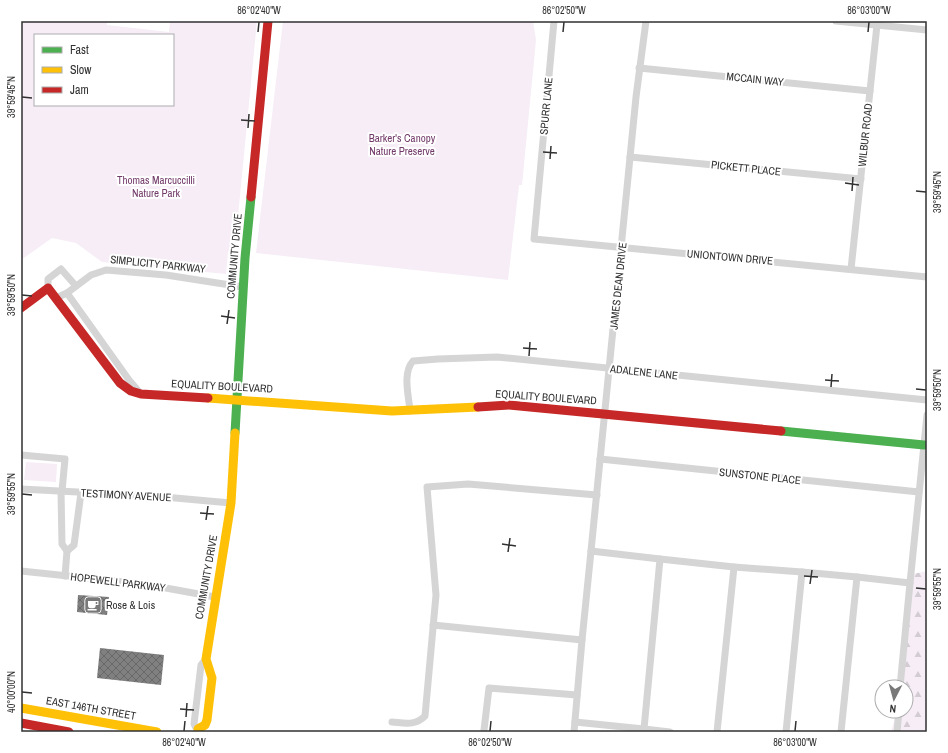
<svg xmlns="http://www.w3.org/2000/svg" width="948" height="753" viewBox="0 0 948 753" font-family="'Archivo Narrow',sans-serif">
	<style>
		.forest { fill: url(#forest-firs) }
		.park { fill: #f6edf6; fill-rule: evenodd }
		.building { fill: url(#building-cross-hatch) }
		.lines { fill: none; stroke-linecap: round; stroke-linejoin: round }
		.street { stroke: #d5d5d5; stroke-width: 7 }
		.fast { stroke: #4caf50; stroke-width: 9 }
		.slow { stroke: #ffc107; stroke-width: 9 }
		.jam { stroke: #c62828; stroke-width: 9 }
		.ticks { fill: none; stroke: #313131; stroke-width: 1.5 }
		.labels { text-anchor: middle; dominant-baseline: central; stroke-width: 4; stroke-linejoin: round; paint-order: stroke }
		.street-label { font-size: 11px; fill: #313131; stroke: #fff }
		.park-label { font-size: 11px; fill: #723a69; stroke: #fff }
		.poi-label { font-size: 11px; fill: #313131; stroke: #fff; text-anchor: start }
		.neatline { fill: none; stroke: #313131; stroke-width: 1.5 }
		.ticks-label { font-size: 10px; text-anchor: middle; fill: #313131 }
	</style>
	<defs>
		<pattern id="forest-firs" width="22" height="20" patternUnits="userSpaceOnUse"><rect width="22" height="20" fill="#f6edf6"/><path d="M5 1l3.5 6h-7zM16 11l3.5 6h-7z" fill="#d3ccd3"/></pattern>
		<pattern id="building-cross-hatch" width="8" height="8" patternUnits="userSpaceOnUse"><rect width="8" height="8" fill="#808080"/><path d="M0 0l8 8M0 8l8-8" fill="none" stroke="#696969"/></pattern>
	</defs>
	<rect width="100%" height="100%" fill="#fff"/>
	<polygon class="forest" points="927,571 927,732 891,732 897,711 906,711 906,687 902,687 913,574"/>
	<g class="park">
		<path d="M21,21H107V25L169,32L170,21H257L235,247L228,252L226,274L102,262L76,243L52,238L21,260ZM35,35H173V105H35Z"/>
		<polygon points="283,21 533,21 536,40 522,185 519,185 508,280 256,253"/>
		<polygon points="26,462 57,464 56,482 24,480"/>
	</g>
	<g class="building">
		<polygon points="78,595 109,597 107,615 77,612"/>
		<polygon points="100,648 164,655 161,685 97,678"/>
	</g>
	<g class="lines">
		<g class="street">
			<polyline points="554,21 534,239 927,277"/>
			<polyline points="836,21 927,30"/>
			<polyline points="639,68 870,91"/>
			<polyline points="630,157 861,179"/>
			<polyline points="851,269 877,25"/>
			<polyline points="48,288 48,279 61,269 76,286"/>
			<polyline points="67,293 129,380 141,394"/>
			<polyline points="56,298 67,293 91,275 106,270 166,275 243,287"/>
			<path d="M410,411C409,397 402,373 413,361L438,359L497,357L927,400"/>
			<polyline points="21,455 65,459 62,491"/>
			<polyline points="600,459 919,492"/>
			<polyline points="21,489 153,496 231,503"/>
			<polyline points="61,491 62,544 67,551 65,576"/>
			<polyline points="67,551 74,545 81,493"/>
			<polyline points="591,551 636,97 646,21"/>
			<polyline points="660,559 734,567 717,732"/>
			<polyline points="734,567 802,572 786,732"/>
			<polyline points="21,571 144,584 215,597"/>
			<polyline points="802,572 857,577 841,732"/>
			<polyline points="857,577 910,583 900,687"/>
			<polyline points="910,583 927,415"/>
			<polyline points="433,625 582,640 574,732"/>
			<path d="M392,722C405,723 415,726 425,716L436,595L427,487L468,484L597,495"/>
			<polyline points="575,722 644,729 660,559 591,551 582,640"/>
			<polyline points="644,729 670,732"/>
			<polyline points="484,730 489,688 577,695"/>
			<polyline points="198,732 194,724 201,665 206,659"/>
			<polyline points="897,732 899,711"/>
		</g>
		<g class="fast">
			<polyline points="781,431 924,445"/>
			<polyline points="235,433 245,258 251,197"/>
		</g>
		<g class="slow">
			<polyline points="208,398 392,411 478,407"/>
			<polyline points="21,708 157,732"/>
			<polyline points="198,729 205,725 207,720 212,678 206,659 231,503 235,433"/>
		</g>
		<g class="jam">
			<polyline points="251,197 268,21"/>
			<polyline points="21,308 48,288 120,383 131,391 141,394 208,398"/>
			<polyline points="478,407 509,405 781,431"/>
			<polyline points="21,723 69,732"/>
		</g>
	</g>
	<path class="ticks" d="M258,32L259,22M563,32L564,22M868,32L869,22M22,97L32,98M241,120L255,121M248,128L249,114M543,152L557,153M550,159L551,146M845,183L859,185M852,191L853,177M916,191L926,192M22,295L32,296M221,316L235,318M227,324L229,310M523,348L537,349M529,356L530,342M825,380L839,381M831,387L832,374M916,389L926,390M22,494L32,495M200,513L214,514M206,520L208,506M502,544L516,546M508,552L510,538M804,576L818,577M810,584L812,570M916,588L926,589M22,692L32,693M180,709L194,710M186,717L187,703M184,731L185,721M490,731L491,721M795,731L796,721"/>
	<defs>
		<symbol id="cafe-square" viewBox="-11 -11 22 22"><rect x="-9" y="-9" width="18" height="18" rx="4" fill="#797979" stroke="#fff"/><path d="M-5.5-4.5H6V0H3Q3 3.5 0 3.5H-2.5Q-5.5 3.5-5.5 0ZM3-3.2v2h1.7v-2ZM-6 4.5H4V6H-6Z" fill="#fff"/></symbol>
	</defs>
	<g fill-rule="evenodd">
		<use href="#cafe-square" x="83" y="595" width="20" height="20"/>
	</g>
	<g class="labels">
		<g class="street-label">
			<text transform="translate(755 79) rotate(6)">MCCAIN WAY</text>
			<text transform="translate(546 106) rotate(-85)">SPURR LANE</text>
			<text transform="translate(865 135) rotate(-84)">WILBUR ROAD</text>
			<text transform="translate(746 168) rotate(6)">PICKETT PLACE</text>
			<text transform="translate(234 256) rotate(-85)">COMMUNITY DRIVE</text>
			<text transform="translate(730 257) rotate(5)">UNIONTOWN DRIVE</text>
			<text transform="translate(158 264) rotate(6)">SIMPLICITY PARKWAY</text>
			<text transform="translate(618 286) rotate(-84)">JAMES DEAN DRIVE</text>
			<text transform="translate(644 372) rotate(6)">ADALENE LANE</text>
			<text transform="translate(222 386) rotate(3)">EQUALITY BOULEVARD</text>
			<text transform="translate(546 397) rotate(4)">EQUALITY BOULEVARD</text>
			<text transform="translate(760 476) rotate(6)">SUNSTONE PLACE</text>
			<text transform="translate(126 495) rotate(3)">TESTIMONY AVENUE</text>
			<text transform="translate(206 577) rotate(-80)">COMMUNITY DRIVE</text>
			<text transform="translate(118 582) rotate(7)">HOPEWELL PARKWAY</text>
			<text transform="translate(91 708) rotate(10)">EAST 146TH STREET</text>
		</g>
		<g class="park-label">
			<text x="402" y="138">Barker's Canopy<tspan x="402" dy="13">Nature Preserve</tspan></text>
			<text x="156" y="180">Thomas Marcuccilli<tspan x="156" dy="13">Nature Park</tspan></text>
		</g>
		<g class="poi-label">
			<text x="106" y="605">Rose &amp; Lois</text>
		</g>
	</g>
	<rect width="948" height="753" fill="none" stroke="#ffffff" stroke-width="44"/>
	<rect x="34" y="34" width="140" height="72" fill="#ffffff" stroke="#adadad"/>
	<rect x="42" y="47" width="20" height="6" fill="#4caf50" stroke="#adadad"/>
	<text x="70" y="54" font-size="12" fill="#313131">Fast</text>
	<rect x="42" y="67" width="20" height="6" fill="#ffc107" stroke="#adadad"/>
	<text x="70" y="74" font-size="12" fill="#313131">Slow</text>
	<rect x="42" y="87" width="20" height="6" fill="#c62828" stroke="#adadad"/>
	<text x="70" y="94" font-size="12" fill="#313131">Jam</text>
	<g transform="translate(894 699) rotate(186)"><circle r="19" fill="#ffffff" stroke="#adadad"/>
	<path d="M0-3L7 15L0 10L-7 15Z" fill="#797979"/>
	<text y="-6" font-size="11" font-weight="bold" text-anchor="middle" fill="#313131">N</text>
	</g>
	<rect x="22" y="22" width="904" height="709" class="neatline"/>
	<g class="ticks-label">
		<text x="259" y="14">86°02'40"W</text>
		<text x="564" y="14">86°02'50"W</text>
		<text x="869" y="14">86°03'00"W</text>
		<text transform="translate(11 97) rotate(-90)" y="4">39°59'45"N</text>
		<text transform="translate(937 192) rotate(-90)" y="4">39°59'45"N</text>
		<text transform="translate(11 295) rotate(-90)" y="4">39°59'50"N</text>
		<text transform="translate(937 390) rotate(-90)" y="4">39°59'50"N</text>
		<text transform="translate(11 494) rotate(-90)" y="4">39°59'55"N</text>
		<text transform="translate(937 589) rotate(-90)" y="4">39°59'55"N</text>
		<text transform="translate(11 692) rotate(-90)" y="4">40°00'00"N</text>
		<text x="184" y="746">86°02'40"W</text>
		<text x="490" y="746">86°02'50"W</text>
		<text x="795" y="746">86°03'00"W</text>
	</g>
</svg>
